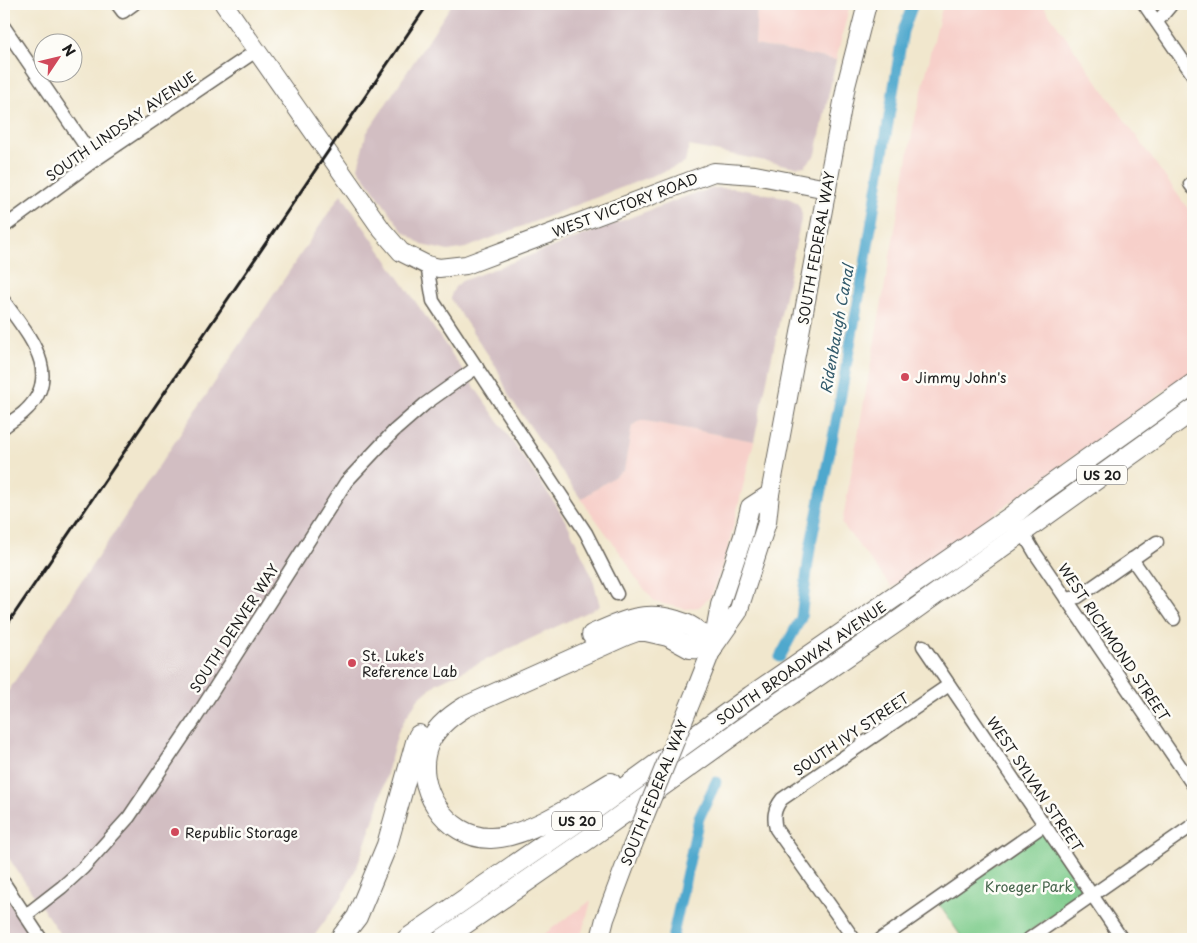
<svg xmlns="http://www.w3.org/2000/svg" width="1197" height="943" viewBox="0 0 1197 943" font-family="'Playpen Sans',sans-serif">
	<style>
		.built { fill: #f7d0ca }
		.industrial { fill: #d2bec2 }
		.green { fill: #7ecc8c; stroke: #4d7454 }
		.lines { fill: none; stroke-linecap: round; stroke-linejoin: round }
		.canal { stroke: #50a8cd; stroke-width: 11 }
		.street-casing { stroke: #67635a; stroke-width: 15 }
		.secondary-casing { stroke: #67635a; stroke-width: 20 }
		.primary-casing { stroke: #67635a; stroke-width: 22 }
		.street { stroke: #fff; stroke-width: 12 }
		.secondary { stroke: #fff; stroke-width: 18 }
		.primary { stroke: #fff; stroke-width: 20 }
		.rail { stroke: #1c1c1c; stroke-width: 3 }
		.secondary-bridge-casing { stroke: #67635a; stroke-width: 20; stroke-linecap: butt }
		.secondary-bridge { stroke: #fff; stroke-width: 18 }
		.poi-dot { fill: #d1495b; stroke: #fdfcf7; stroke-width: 2 }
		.labels { text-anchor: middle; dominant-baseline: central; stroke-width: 5; stroke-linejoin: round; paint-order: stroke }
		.shield { fill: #fdfcf7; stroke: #605f5e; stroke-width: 1 }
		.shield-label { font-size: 12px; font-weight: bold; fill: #1c1c1c }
		.street-label { font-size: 14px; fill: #1c1c1c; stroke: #fdfcf7 }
		.poi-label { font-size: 14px; fill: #1c1c1c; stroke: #fdfcf7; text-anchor: start }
		.park-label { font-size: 14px; fill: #436249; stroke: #fdfcf7 }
		.water-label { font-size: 15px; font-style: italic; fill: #335b6c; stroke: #fdfcf7 }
	</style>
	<rect width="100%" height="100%" fill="#fdfcf7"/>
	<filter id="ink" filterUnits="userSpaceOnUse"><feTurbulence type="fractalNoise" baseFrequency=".02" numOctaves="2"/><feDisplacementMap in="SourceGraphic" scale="10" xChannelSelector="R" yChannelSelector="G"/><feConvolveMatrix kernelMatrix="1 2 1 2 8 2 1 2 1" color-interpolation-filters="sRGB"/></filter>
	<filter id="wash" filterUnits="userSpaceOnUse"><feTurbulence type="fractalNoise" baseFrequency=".0096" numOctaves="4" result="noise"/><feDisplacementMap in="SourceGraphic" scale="20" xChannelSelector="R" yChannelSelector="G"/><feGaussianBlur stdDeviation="1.12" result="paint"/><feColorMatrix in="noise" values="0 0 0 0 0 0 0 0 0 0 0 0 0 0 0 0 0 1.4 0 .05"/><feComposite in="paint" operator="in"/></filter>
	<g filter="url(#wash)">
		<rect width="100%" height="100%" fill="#f1e7cd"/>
		<g class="built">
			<polygon points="757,4 850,4 836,60 755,45"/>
			<polygon points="943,4 1042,4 1193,216 1193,370 892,588 842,524 914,123"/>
			<polygon points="640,420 754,441 728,548 712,595 699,607 686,609 655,602 637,580 624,558 581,499 624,470 632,426"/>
			<polygon points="589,902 591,902 580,939 537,939"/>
		</g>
		<g class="industrial">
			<polygon points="452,4 757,4 755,45 836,60 816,154 805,166 796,167 689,146 685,163 466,248 448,251 422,245 402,230 358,168 366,134"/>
			<polygon points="714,188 734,188 788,198 796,202 800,207 802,215 754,441 640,420 632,426 624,470 581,499 509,396 497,368 451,300 451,295 455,287 462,281 690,195"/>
			<polygon points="341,194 554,502 569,527 592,576 600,606 437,683 418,699 406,717 398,732 378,807 357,867 342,897 312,939 63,939 4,851 4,697"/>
			<polygon points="4,894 35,939 4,939"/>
		</g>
		<polygon class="green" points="1042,831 1085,893 1018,939 963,939 938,903"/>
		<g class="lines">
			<g class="canal">
				<polyline points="780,657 801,618 810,548 835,427 865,264 903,31 913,4"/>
				<polyline points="672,939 699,818 716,782"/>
			</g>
		</g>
	</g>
	<g filter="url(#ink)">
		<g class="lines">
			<defs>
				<g id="street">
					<polyline points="117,4 123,12 134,4"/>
					<polyline points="1144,4 1193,75"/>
					<polyline points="1157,22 1172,4"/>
					<polyline points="4,27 95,160"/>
					<polyline points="1190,184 1193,188"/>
					<polyline points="4,227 95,160 256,51"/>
					<polyline points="427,265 433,301 586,533 617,594"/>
					<path d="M4,301C28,335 66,376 23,413C17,418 10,422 4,427"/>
					<polyline points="1019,526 1035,553 1193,785"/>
					<polyline points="1132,559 1174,619"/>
					<polyline points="1066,599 1078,597 1157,542"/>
					<polyline points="923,646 1122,939"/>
					<polyline points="4,883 41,939"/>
					<polyline points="26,915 62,887 83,868 129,817 195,719 346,482 394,431 425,404 477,367"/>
					<path d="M854,939L776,829C773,817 774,809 782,799L949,685"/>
					<polyline points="881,939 1044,825"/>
					<polyline points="1029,939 1193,825"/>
				</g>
				<g id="secondary">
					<polyline points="224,4 382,230 401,252 427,265 439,268 466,265 714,172 755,175 827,189"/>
					<polyline points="712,649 738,612 767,522 770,494 846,86 867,4"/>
					<polyline points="697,687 712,649 720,605 743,536 750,507 770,494"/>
					<polyline points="600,939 605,919 632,847"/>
				</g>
				<g id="primary">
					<path d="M592,635C621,622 644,610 677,621C684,623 692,626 697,631C703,636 708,643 712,649"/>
					<path d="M611,783C579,802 529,837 491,838C446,839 412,785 428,745C435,728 450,716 465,707L626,635L637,631H646L668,636L690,648L712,649"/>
					<polyline points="340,939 357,917 387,845 416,742 419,735"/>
					<polyline points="407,939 577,822 751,696 1012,516 1033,498 1193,384"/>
					<polyline points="443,939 588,839 758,717 901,619 1193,410"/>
				</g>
			</defs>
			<use href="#street" class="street-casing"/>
			<use href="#secondary" class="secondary-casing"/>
			<use href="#primary" class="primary-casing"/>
			<use href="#street" class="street"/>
			<use href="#secondary" class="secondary"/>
			<use href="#primary" class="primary"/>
			<polyline class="rail" points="4,629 428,4"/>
			<defs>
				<polyline id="secondary-bridge" points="632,847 697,687"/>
			</defs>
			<use href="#secondary-bridge" class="secondary-bridge-casing"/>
			<use href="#secondary-bridge" class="secondary-bridge"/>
		</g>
	</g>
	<g class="poi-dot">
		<circle cx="905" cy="377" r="5"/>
		<circle cx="352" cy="663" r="5"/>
		<circle cx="175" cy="832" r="5"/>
	</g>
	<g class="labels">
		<g class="shield">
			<rect x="1077" y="465.5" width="50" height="19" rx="4"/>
			<rect x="552" y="811.5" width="50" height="19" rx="4"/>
		</g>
		<g class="shield-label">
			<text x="1102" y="475">US 20</text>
			<text x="577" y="821">US 20</text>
		</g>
		<g class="street-label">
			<text transform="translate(121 126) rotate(-35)">SOUTH LINDSAY AVENUE</text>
			<text transform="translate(625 205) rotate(-21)">WEST VICTORY ROAD</text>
			<text transform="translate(816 248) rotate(-80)">SOUTH FEDERAL WAY</text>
			<text transform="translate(234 628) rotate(-57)">SOUTH DENVER WAY</text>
			<text transform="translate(1114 642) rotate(56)">WEST RICHMOND STREET</text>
			<text transform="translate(801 663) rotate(-35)">SOUTH BROADWAY AVENUE</text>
			<text transform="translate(851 734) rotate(-34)">SOUTH IVY STREET</text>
			<text transform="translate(1035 784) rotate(56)">WEST SYLVAN STREET</text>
			<text transform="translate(654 793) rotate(-68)">SOUTH FEDERAL WAY</text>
		</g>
		<g class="poi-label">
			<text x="915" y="377">Jimmy John's</text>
			<text x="362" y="655">St. Luke's<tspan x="362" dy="16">Reference Lab</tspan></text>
			<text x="185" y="832">Republic Storage</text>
		</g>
		<g class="park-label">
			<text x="1029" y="886">Kroeger Park</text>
		</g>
		<g class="water-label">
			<text transform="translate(836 329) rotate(-80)">Ridenbaugh Canal</text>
		</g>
	</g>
	<rect width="1197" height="943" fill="none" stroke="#fdfcf7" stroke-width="20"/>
	<g transform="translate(58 58) rotate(55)"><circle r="24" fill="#fdfcf7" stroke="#a3a29f"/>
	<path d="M0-4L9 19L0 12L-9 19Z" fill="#d1495b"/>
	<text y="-8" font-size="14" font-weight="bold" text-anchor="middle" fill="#1c1c1c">N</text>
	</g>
</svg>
